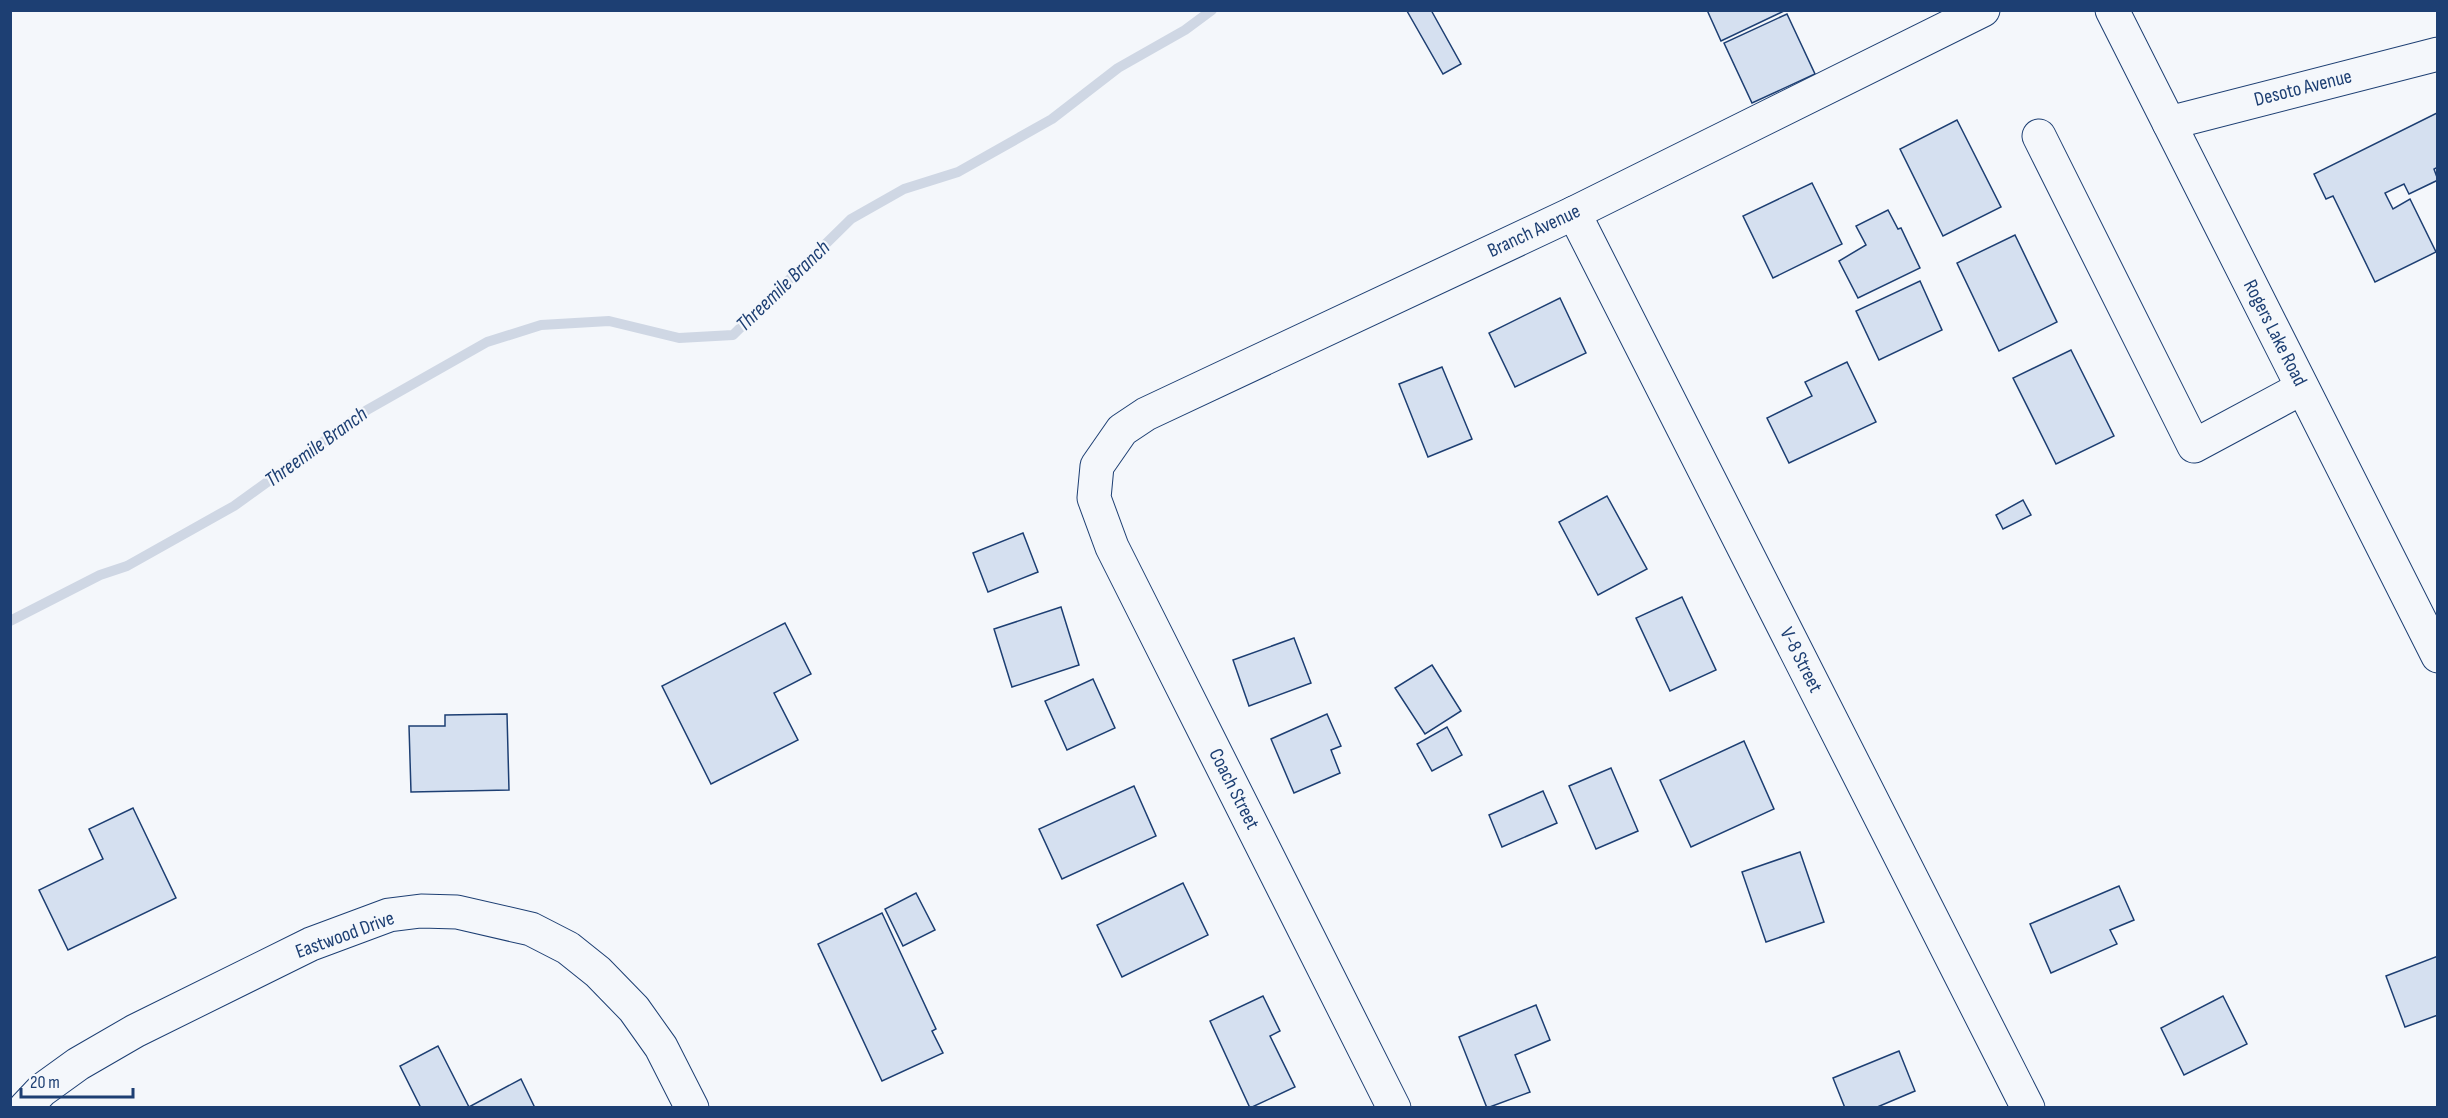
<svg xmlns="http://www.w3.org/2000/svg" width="2448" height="1118" viewBox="0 0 2448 1118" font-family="'Sofia Sans Condensed',sans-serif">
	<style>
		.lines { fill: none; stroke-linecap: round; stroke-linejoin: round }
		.stream { stroke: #cfd7e4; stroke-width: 10 }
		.building { fill: #d5e0f0; stroke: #1d3f73; stroke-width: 1.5 }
		.minor-casing { stroke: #1d3f73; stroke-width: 35 }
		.major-casing { stroke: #1d3f73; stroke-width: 35 }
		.minor { stroke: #f4f7fb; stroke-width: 33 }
		.major { stroke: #f4f7fb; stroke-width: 33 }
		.labels { text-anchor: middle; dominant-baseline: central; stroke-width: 4.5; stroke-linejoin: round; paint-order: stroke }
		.street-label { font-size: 20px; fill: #1d3f73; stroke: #f4f7fb }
		.water-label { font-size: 21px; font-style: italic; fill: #1d3f73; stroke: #f4f7fb }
	</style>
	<rect width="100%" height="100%" fill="#f4f7fb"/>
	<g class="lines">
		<polyline class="stream" points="10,621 100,575 127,566 234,506 367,410 487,342 541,325 609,321 679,338 733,335 851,219 904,189 958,172 1052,119 1118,68 1185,30 1212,10"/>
	</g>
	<g class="building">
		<polygon points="1431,10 1461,64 1443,74 1407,11"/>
		<polygon points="1707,10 1784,10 1784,11 1721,41"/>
		<polygon points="1787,14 1815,74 1752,103 1724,43"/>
		<polygon points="2437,113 2438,167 2434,169 2438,180 2409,194 2404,184 2385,193 2393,209 2410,199 2436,252 2375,282 2333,196 2326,199 2314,174"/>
		<polygon points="1957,120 2001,207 1943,236 1900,149"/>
		<polygon points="1812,183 1842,244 1773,278 1743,216"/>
		<polygon points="1888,210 1898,229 1901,228 1920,268 1858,298 1839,261 1866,245 1856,226"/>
		<polygon points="2015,235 2057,322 1999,351 1957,263"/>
		<polygon points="1920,281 1942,330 1879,360 1856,311"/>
		<polygon points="1560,298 1586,353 1515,387 1489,333"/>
		<polygon points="2071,350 2114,436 2056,464 2013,378"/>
		<polygon points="1847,362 1876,422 1789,463 1767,418 1812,396 1805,382"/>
		<polygon points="1442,367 1472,439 1428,457 1399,384"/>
		<polygon points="1607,496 1647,569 1598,595 1559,522"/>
		<polygon points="2023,500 2031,515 2003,529 1996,515"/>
		<polygon points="1023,533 1038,572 988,592 973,553"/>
		<polygon points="1682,597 1716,670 1670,691 1636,618"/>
		<polygon points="1061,607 1079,665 1012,687 994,629"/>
		<polygon points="785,623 811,674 774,693 798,740 711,784 662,686"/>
		<polygon points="1294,638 1311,683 1249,706 1233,660"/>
		<polygon points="1432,665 1461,711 1425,734 1395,688"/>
		<polygon points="1093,679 1115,728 1067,750 1045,701"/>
		<polygon points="507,714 509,790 411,792 409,726 445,726 445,715"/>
		<polygon points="1327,714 1341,746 1331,750 1340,773 1294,793 1271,739"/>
		<polygon points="1447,727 1462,755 1432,771 1417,744"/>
		<polygon points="1744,741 1774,809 1691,847 1660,780"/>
		<polygon points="1611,768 1638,831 1596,849 1569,786"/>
		<polygon points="1134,786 1156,836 1062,879 1039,829"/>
		<polygon points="1543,791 1557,823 1502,847 1489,815"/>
		<polygon points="133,808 176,898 68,950 39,890 103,859 89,829"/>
		<polygon points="1800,852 1824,922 1766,942 1742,872"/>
		<polygon points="1183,883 1208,935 1122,977 1097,925"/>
		<polygon points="2119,886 2134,920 2110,930 2117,944 2051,973 2030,924"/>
		<polygon points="916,893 935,930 903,946 885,909"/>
		<polygon points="882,913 936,1029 932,1031 943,1053 882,1081 818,944"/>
		<polygon points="2438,956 2438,1015 2405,1027 2386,976"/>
		<polygon points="1263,996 1280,1031 1270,1036 1295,1087 1250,1108 1210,1021"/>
		<polygon points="2223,996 2247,1044 2184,1075 2161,1028"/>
		<polygon points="1536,1005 1550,1040 1515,1055 1530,1092 1487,1108 1459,1037"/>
		<polygon points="438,1046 469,1107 521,1079 535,1108 421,1108 400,1066"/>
		<polygon points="1899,1051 1915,1091 1875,1108 1845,1108 1833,1078"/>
	</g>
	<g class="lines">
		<defs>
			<g id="minor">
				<polyline points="2169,123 2438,54"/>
				<polyline points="2039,136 2194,446 2302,388"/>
				<polyline points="1574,213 2028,1108"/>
				<polyline points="25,1108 42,1090 78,1064 135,1031 311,944 389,915 421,911 457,912 531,929 568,948 598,972 634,1009 661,1047 692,1108"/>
				<polyline points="1394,1108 1112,547 1094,498 1097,466 1122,430 1146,414 1574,213 1983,10"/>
			</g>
			<polyline id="major" points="2112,10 2438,656"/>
		</defs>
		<use href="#minor" class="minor-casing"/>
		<use href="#major" class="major-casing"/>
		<use href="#minor" class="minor"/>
		<use href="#major" class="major"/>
	</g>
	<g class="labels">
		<g class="street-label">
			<text transform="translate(2303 88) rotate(-14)">Desoto Avenue</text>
			<text transform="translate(1534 231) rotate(-25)">Branch Avenue</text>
			<text transform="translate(2275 333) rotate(63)">Rogers Lake Road</text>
			<text transform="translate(1801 660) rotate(63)">V-8 Street</text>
			<text transform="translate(1234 789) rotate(63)">Coach Street</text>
			<text transform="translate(345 935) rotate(-20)">Eastwood Drive</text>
		</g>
		<g class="water-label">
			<text transform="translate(783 286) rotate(-44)">Threemile Branch</text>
			<text transform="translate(316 447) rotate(-36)">Threemile Branch</text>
		</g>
	</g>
	<rect width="2448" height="1118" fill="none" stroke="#1d3f73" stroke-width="24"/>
	<path d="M21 1088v9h112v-9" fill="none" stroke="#1d3f73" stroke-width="3"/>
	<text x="30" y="1088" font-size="18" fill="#1d3f73" stroke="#f4f7fb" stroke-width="4.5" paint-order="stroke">20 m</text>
</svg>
